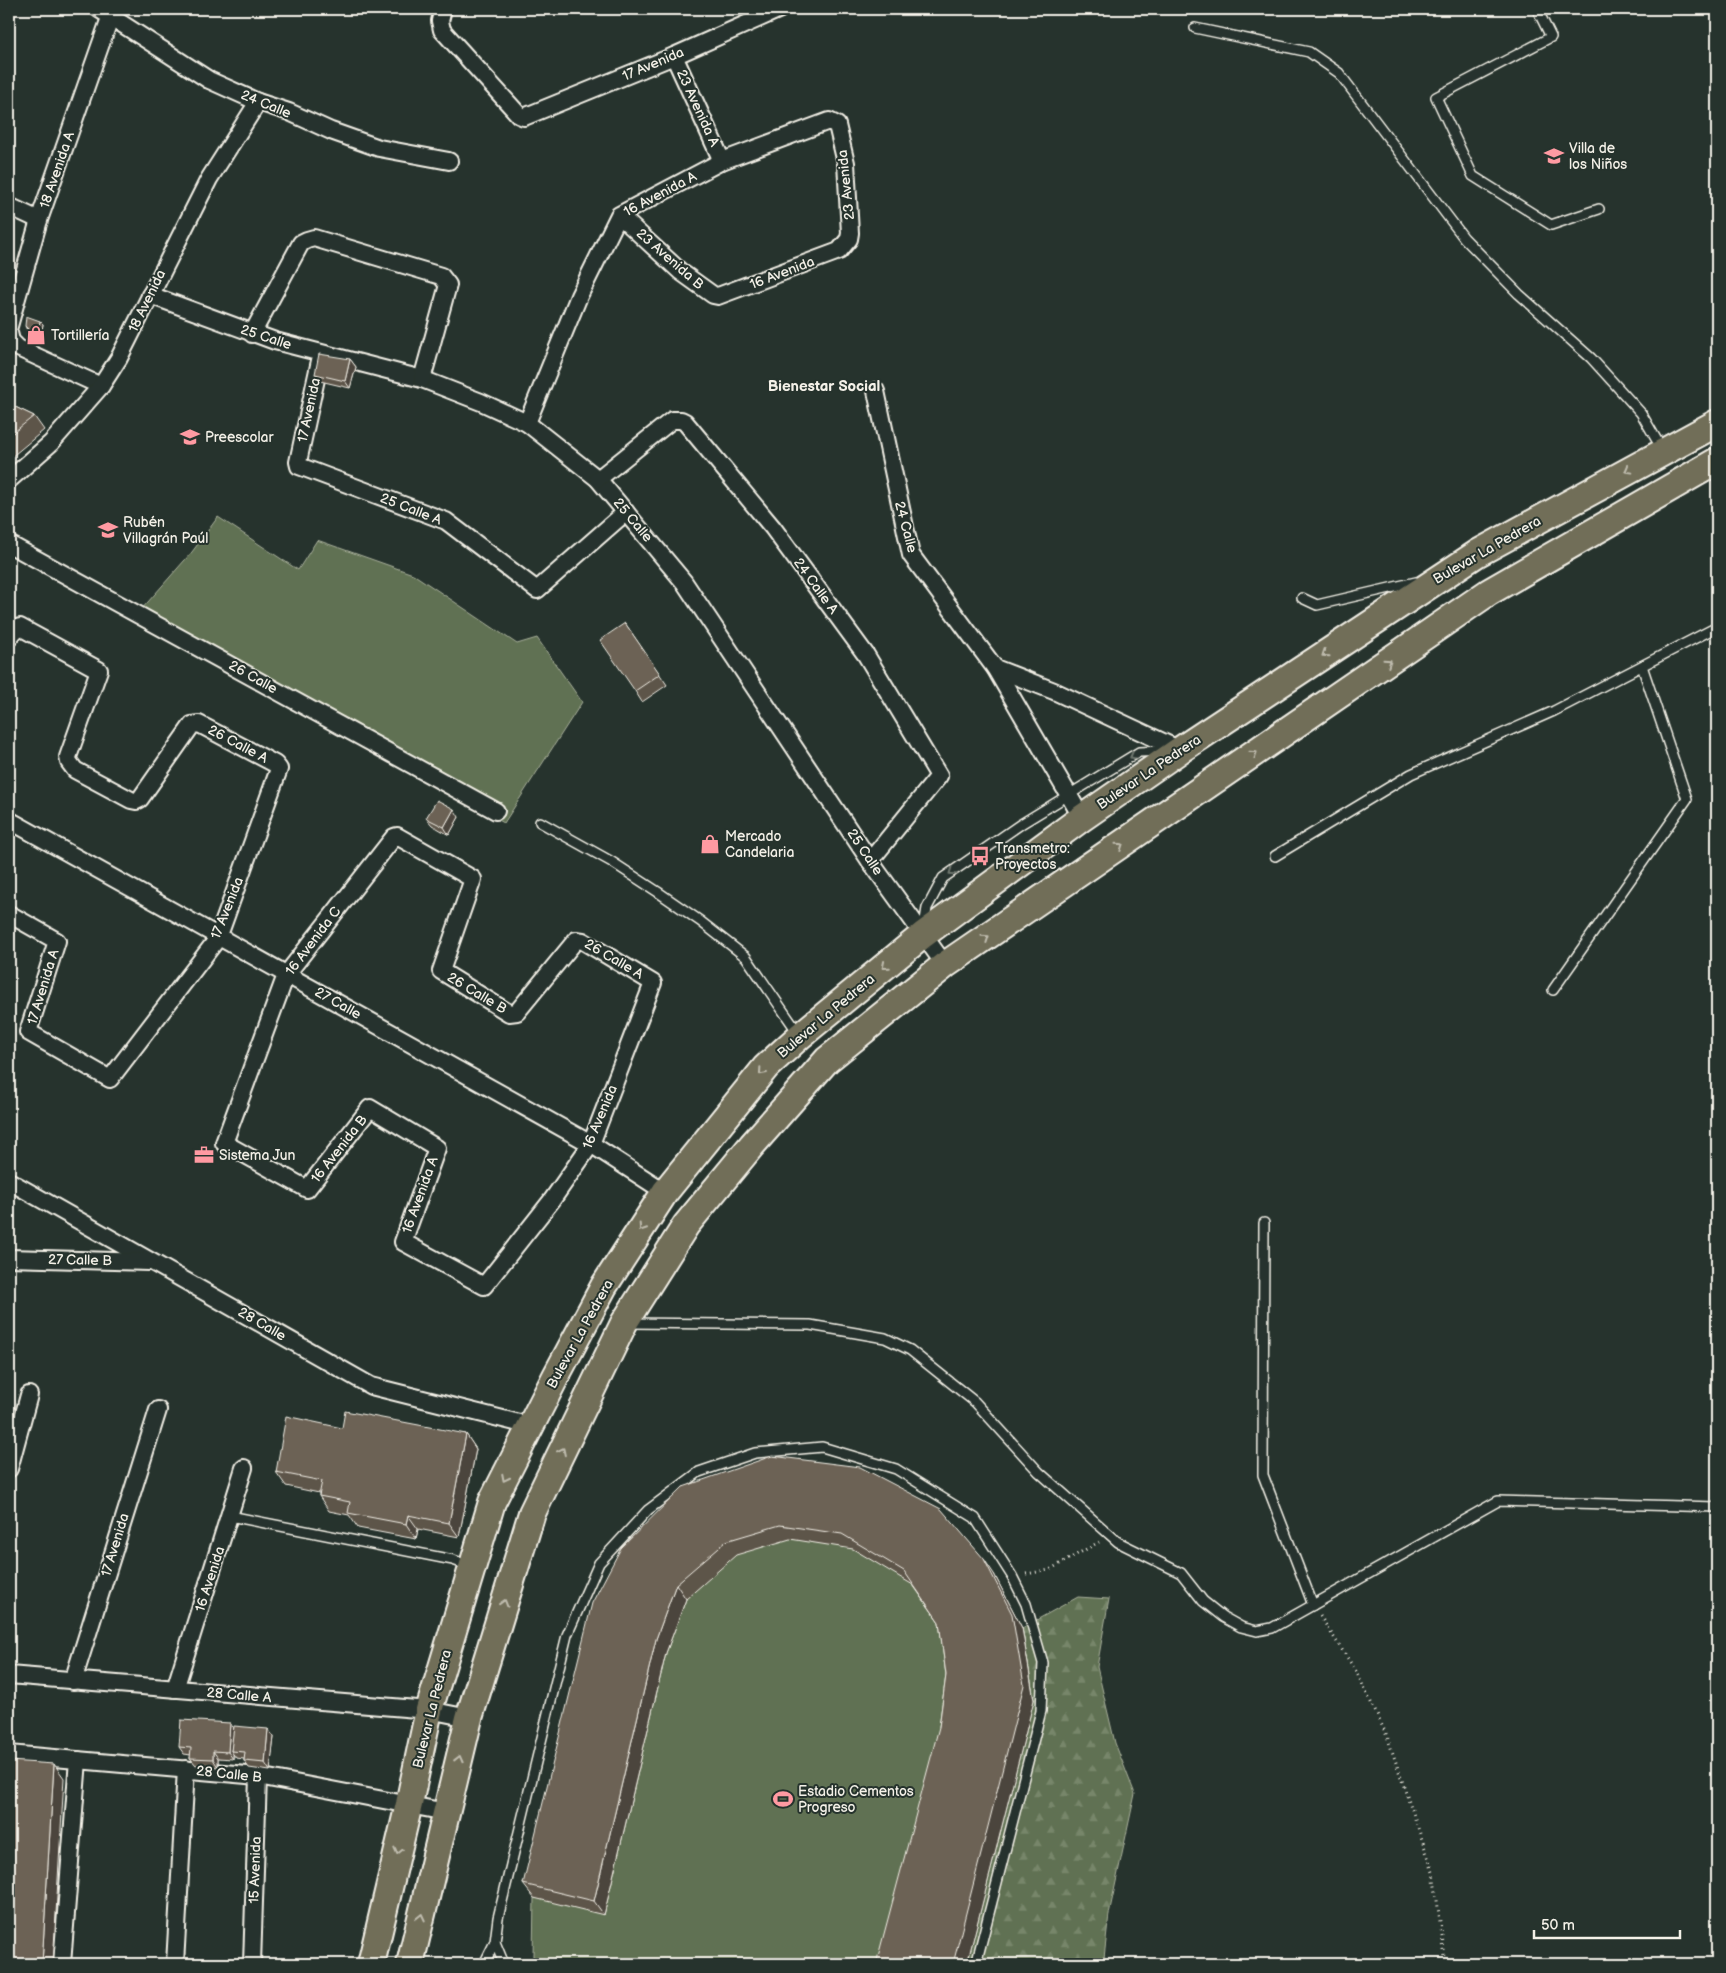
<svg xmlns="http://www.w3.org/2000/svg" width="1726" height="1973" viewBox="0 0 1726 1973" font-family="'Balsamiq Sans',sans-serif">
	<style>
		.forest { fill: url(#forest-firs); stroke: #aab19d }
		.pitch { fill: #607152; stroke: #aab19d }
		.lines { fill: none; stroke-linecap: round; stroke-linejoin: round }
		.lane-casing { stroke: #f4f1e8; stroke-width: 12 }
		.street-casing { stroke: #f4f1e8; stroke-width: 20 }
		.primary-casing { stroke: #f4f1e8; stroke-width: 30 }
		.path { stroke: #f4f1e8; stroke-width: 3; stroke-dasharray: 1 4; stroke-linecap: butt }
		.lane { stroke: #26332d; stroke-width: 9 }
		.street { stroke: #26332d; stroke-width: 16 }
		.primary { stroke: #716e59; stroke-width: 26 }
		.wall { fill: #5d5449; stroke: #f4f1e8 }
		.shaded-wall { fill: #4c453c; stroke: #f4f1e8 }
		.building { fill: #6c6255; stroke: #f4f1e8 }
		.oneway { stroke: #c0bdaf }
		.oneway2 { stroke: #6e766e }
		.labels { text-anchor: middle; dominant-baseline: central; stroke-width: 4; stroke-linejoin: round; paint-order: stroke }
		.street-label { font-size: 14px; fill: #f4f1e8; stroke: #26332d }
		.poi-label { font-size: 14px; fill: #f4f1e8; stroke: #26332d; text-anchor: start }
		.neighbourhood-label { font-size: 15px; font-weight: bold; fill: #f4f1e8; stroke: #26332d }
	</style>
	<defs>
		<pattern id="forest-firs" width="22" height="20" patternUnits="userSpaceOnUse" patternTransform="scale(1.25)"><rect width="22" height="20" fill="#607152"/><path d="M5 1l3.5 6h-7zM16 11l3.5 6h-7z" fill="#77866b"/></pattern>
	</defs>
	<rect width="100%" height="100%" fill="#26332d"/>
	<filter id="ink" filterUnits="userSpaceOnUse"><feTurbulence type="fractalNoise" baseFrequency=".02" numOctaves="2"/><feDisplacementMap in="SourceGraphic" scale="10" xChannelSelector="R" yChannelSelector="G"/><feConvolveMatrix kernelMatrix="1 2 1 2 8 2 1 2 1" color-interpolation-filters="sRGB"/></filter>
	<g filter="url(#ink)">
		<polygon class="forest" points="1078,1597 1109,1599 1097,1667 1115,1743 1135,1794 1109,1914 1104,1958 1112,1964 967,1964 1034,1700 1022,1628"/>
		<g class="pitch">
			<polygon points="218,517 298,570 317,540 413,574 517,644 537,638 582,702 504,823 133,619 192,552"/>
			<polygon points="782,1471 1022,1628 1034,1700 967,1964 536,1964 533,1956 534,1898 603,1618"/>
		</g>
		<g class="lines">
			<defs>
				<g id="lane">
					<polyline points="1537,9 1551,37 1436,97 1473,176 1551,225 1599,209"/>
					<polyline points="1195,28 1309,52 1339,73 1464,238 1519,294 1591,358 1641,413 1663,451"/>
					<polyline points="1302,598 1317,605 1416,582"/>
					<polyline points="540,822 612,862 658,892 700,921 746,957 799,1034"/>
					<polyline points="1275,856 1411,774 1554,711 1717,627"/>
					<polyline points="924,927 927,908 943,878 1021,824 1139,752 1165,751"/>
					<polyline points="1553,990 1687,799 1642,666"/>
					<polyline points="1264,1223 1263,1475 1313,1605 1498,1501 1717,1507"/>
					<polyline points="629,1323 810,1325 885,1338 910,1350 975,1402 1039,1472 1118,1542 1181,1573 1203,1601 1223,1617 1241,1627 1257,1631 1272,1628 1313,1605"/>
					<polyline points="230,1516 453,1560 470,1566"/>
					<polyline points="495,1942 504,1964"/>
					<polyline points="484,1964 495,1942 498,1918 567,1635 599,1563 648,1510 699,1472 755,1453 822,1447 896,1469 975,1518 1012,1576 1026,1604 1043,1663 1041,1711 976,1964"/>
				</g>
				<g id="street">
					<polyline points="99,9 209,80 258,102 289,112 331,131 379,148 449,161"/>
					<polyline points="443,9 440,21 442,30 519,115 524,117 674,56 780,9"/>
					<polyline points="674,56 722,161"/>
					<polyline points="9,206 39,220"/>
					<polyline points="150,295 275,341 422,379 481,402 527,423 598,479 684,582 870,861 945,965"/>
					<polyline points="9,326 39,220 111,15"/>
					<polyline points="9,333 11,341 18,348 101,386"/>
					<polyline points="252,334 301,243 307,240 314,238 441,276 448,285 422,379"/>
					<polyline points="321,356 298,462 299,466 446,521 537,590 626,512"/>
					<polyline points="876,391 911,555 995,668 1082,818"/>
					<polyline points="527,423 579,296 619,215 722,161 829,121 837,125 846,163 850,233 849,239 839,251 718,296 713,295 681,272 619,215"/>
					<polyline points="598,479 672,420 681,420 685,422 773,528 866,655 939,776 870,861"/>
					<polyline points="9,480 51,443 101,386 119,358 209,179 258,102"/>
					<polyline points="9,544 496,811"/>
					<polyline points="9,638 17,628 20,627 99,670 68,757 69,762 75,770 131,800 136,801 140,799 192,725 199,724 275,764 279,769 218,938 110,1079 28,1032 57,941 9,914"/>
					<polyline points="995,668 1054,691 1180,750"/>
					<polyline points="9,820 591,1144 665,1192"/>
					<polygon points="397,836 473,879 441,971 509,1013 517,1012 576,940 583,941 653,983 591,1144 552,1200 484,1286 403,1242 437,1148 370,1108 307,1189 224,1143 286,975 394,837"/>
					<polyline points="9,1181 371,1386 531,1426"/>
					<polyline points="9,1258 149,1262"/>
					<polyline points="9,1469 29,1395"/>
					<polyline points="9,1675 429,1710 469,1718"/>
					<polyline points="73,1681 158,1410"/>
					<polyline points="175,1689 244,1468"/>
					<polyline points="9,1754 258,1776 446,1812"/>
					<polyline points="62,1964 78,1760"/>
					<polyline points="175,1964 186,1769"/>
					<polyline points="252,1964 258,1776"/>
				</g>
				<g id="primary">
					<polyline points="371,1964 409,1804 429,1710 492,1502 556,1376 604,1286 665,1192 766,1067 800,1036 923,935 1082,818 1180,750 1478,553 1717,423"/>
					<polyline points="410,1964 469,1718 532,1513 624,1323 686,1225 752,1145 827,1060 945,965 1489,592 1717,461"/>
				</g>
			</defs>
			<use href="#lane" class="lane-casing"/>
			<use href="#street" class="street-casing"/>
			<use href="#primary" class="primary-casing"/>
			<g class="path">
				<polyline points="1026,1574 1049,1570 1099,1542"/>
				<polyline points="1320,1616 1356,1671 1387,1736 1433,1872 1446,1964"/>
			</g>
			<use href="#lane" class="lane"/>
			<use href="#street" class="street"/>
			<use href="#primary" class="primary"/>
		</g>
		<g class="wall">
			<polygon points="40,321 43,324 40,342 27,330 25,326"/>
			<polygon points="350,359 356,367 350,388 320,381 315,374"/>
			<polygon points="9,404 34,416 44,430 9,459"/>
			<polygon points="625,623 667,685 642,702 635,691"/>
			<polygon points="459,817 449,835 432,825 426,818"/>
			<polygon points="342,1428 466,1434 476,1449 459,1537 418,1529 416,1539 358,1528 349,1515 329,1511 319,1496 319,1493 286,1486 276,1472"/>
			<polygon points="683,1487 994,1574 1022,1628 1034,1700 939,1727 946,1675 939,1622 913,1585 853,1549 790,1539 736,1555 686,1599 666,1653 604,1915 534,1898 523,1884"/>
			<polygon points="230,1723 234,1729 274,1737 270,1771 249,1768 244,1761 244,1759 236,1758 233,1754 233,1759 218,1758 218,1767 196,1765 190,1758 191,1755 184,1754 179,1747"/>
		</g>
		<g class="shaded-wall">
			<polygon points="40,321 43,324 40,342 37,338"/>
			<polygon points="350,359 356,367 350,388 345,381"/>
			<polygon points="454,809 459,817 449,835 444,827"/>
			<polygon points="466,1434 476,1449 459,1537 449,1523"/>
			<polygon points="408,1515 418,1529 416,1539 406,1524"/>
			<polygon points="984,1559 994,1574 1022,1628 1034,1700 967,1964 953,1964"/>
			<polygon points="676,1584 686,1599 666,1653 604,1915 594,1901 656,1639"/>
			<polygon points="230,1723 235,1731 231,1751 233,1754 233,1759 228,1752"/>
			<polygon points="268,1729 274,1737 270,1771 265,1763"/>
			<polygon points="213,1751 218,1758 218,1767 213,1759"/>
			<polygon points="54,1764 64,1778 53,1964 42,1964"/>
		</g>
		<g class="building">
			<polygon points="26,316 40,321 37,338 25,326"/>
			<polygon points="319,354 350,359 345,381 315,374"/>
			<polygon points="9,404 34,416 9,436"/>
			<polygon points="625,623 660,674 635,691 600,640"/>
			<polygon points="437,800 454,809 444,827 426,818"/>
			<polygon points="345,1411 466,1434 449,1523 408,1515 406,1524 348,1513 350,1502 319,1496 322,1481 276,1472 286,1416 342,1428"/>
			<polygon points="772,1456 860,1467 941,1509 984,1559 1012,1614 1024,1685 953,1964 876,1964 939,1727 946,1675 939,1622 904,1571 842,1534 780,1525 726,1541 676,1584 656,1639 594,1901 523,1884 592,1603 621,1548 683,1487"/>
			<polygon points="181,1720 230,1723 228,1752 213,1751 213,1759 190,1758 191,1748 179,1747"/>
			<polygon points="234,1726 268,1729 265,1763 244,1761 245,1752 231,1751"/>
			<polygon points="9,1761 54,1764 42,1964 9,1964"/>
		</g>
		<defs><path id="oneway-chevron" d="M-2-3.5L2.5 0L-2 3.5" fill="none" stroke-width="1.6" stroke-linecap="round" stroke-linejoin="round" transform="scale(1.25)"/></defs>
		<g class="oneway">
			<use href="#oneway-chevron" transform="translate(1628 470) rotate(151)"/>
			<use href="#oneway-chevron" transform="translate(1325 654) rotate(146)"/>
			<use href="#oneway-chevron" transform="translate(1388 662) rotate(-34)"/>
			<use href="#oneway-chevron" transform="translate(1254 754) rotate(-34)"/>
			<use href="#oneway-chevron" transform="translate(1120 846) rotate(-34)"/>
			<use href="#oneway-chevron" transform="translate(986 938) rotate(-34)"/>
			<use href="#oneway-chevron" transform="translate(885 966) rotate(140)"/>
			<use href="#oneway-chevron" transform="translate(762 1072) rotate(131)"/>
			<use href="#oneway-chevron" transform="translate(642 1228) rotate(123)"/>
			<use href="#oneway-chevron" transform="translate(562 1451) rotate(-64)"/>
			<use href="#oneway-chevron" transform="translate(505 1478) rotate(117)"/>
			<use href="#oneway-chevron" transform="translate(504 1603) rotate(-73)"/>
			<use href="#oneway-chevron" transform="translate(459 1759) rotate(-76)"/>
			<use href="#oneway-chevron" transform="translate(398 1851) rotate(103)"/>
			<use href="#oneway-chevron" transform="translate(421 1917) rotate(-77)"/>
		</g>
		<g class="oneway2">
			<use href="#oneway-chevron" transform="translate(1133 756) rotate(151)"/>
			<use href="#oneway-chevron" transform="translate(952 872) rotate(145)"/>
		</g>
	</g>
	<defs>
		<symbol id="school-bare" viewBox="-9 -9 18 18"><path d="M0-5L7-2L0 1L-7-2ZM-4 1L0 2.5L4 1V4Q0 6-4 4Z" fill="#ff9aa2" stroke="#26332d" stroke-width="2.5" paint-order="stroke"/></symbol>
		<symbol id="shop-bare" viewBox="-9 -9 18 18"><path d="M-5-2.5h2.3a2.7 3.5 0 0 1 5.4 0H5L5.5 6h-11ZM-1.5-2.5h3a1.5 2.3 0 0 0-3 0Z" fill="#ff9aa2" stroke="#26332d" stroke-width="2.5" paint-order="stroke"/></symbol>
		<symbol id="bus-bare" viewBox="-9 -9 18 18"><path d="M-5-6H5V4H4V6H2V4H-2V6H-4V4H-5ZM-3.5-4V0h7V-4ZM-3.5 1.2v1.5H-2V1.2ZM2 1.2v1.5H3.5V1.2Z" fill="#ff9aa2" stroke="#26332d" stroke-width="2.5" paint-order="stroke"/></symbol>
		<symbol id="office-bare" viewBox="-9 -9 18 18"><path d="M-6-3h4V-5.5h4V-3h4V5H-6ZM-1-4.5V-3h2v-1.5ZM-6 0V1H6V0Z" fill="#ff9aa2" stroke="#26332d" stroke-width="2.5" paint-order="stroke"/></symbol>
		<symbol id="stadium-bare" viewBox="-9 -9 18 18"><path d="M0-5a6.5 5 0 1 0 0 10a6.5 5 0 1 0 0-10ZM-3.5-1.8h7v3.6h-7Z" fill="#ff9aa2" stroke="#26332d" stroke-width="2.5" paint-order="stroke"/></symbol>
	</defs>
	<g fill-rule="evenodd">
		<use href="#school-bare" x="1540" y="142" width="28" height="28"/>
		<use href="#shop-bare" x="22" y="321" width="28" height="28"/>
		<use href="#school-bare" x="176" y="423" width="28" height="28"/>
		<use href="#school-bare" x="94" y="516" width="28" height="28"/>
		<use href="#shop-bare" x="696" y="830" width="28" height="28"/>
		<use href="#bus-bare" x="966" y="842" width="28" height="28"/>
		<use href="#office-bare" x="190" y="1141" width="28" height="28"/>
		<use href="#stadium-bare" x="769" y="1785" width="28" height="28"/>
	</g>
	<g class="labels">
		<g class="street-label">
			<text transform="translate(653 64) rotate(-23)">17 Avenida</text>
			<text transform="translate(266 104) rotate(22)">24 Calle</text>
			<text transform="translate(698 108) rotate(65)">23 Avenida A</text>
			<text transform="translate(57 170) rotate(-71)">18 Avenida A</text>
			<text transform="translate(846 185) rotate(-96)">23 Avenida</text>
			<text transform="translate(660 194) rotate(-28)">16 Avenida A</text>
			<text transform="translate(670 259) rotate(41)">23 Avenida B</text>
			<text transform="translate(782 273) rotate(-21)">16 Avenida</text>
			<text transform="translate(147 301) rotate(-64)">18 Avenida</text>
			<text transform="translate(266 337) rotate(18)">25 Calle</text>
			<text transform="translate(309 410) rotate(-78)">17 Avenida</text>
			<text transform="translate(411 509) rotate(21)">25 Calle A</text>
			<text transform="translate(633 520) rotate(50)">25 Calle</text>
			<text transform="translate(906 527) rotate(75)">24 Calle</text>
			<text transform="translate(1487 550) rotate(-30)">Bulevar La Pedrera</text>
			<text transform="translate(816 586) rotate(54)">24 Calle A</text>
			<text transform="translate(253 677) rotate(29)">26 Calle</text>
			<text transform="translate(238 744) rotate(28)">26 Calle A</text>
			<text transform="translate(1149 772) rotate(-34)">Bulevar La Pedrera</text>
			<text transform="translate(865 852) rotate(56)">25 Calle</text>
			<text transform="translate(227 908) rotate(-68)">17 Avenida</text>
			<text transform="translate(313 941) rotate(-53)">16 Avenida C</text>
			<text transform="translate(614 959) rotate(30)">26 Calle A</text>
			<text transform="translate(43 987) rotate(-73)">17 Avenida A</text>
			<text transform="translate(477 993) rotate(31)">26 Calle B</text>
			<text transform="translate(338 1003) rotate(29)">27 Calle</text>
			<text transform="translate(826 1016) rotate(-40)">Bulevar La Pedrera</text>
			<text transform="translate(600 1117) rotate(-67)">16 Avenida</text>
			<text transform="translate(339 1149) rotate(-52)">16 Avenida B</text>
			<text transform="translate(420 1195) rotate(-70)">16 Avenida A</text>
			<text transform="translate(80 1260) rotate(1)">27 Calle B</text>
			<text transform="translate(262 1324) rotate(30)">28 Calle</text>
			<text transform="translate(580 1334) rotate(-61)">Bulevar La Pedrera</text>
			<text transform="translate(115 1545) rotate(-73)">17 Avenida</text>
			<text transform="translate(210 1579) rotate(-72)">16 Avenida</text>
			<text transform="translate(239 1695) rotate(5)">28 Calle A</text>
			<text transform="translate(432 1709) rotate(-76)">Bulevar La Pedrera</text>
			<text transform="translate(229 1774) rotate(6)">28 Calle B</text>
			<text transform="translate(255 1870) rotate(-88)">15 Avenida</text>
		</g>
		<g class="poi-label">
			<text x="1569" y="148">Villa de<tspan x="1569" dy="16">los Niños</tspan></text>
			<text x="51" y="335">Tortillería</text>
			<text x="205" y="437">Preescolar</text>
			<text x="123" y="522">Rubén<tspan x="123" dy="16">Villagrán Paúl</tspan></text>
			<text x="725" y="836">Mercado<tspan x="725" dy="16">Candelaria</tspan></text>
			<text x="995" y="848">Transmetro:<tspan x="995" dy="16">Proyectos</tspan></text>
			<text x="219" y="1155">Sistema Jun</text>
			<text x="798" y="1791">Estadio Cementos<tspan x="798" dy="16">Progreso</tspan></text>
		</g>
		<g class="neighbourhood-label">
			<text x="824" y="386">Bienestar Social</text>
		</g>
	</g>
	<rect width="1726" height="1973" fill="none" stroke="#26332d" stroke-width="30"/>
	<rect x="15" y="15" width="1696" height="1943" fill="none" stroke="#f4f1e8" stroke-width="2" filter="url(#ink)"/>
	<path d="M1534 1930v8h146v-8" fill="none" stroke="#f4f1e8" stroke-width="2.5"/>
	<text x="1541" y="1930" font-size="15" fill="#f4f1e8" stroke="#26332d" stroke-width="4" paint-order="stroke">50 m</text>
</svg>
